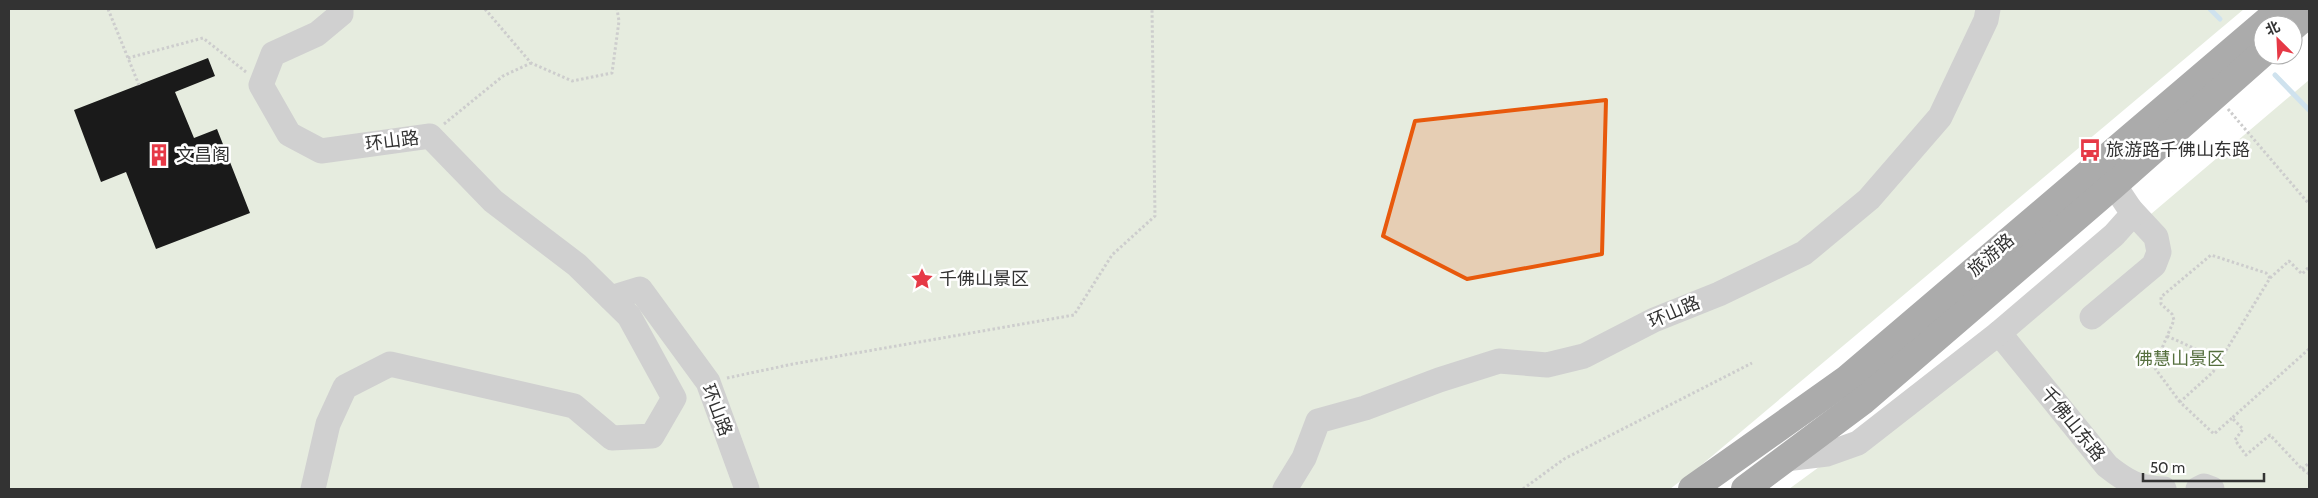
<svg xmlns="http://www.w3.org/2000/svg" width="2318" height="498" viewBox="0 0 2318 498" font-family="Cabin,'Noto Sans SC',sans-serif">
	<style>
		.green { fill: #e6ecdf }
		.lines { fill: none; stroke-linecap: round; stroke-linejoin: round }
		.stream { stroke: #cfe2ee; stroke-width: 5 }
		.building { fill: #1a1a1a }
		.path { stroke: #cdcdcd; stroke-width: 3; stroke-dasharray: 2.5 2.5; stroke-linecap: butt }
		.minor { stroke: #d0d0d0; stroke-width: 25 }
		.major { stroke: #ababab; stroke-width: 28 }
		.marked { fill: #e8590c; fill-opacity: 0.2; stroke: #e8590c; stroke-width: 4; stroke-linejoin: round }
		.labels { text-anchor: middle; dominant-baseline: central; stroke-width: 5; stroke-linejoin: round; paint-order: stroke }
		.street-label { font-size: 18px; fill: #333; stroke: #fff }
		.poi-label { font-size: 18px; fill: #333; stroke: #fff; text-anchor: start }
		.park-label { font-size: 18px; fill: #56703f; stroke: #fff }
	</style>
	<rect width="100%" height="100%" fill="#fff"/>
	<g class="green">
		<polygon points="9,9 2244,9 1699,467 1670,489 9,489"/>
		<polygon points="2309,80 2309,489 1789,489 2065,287"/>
	</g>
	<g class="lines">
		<g class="stream">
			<polyline points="2210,9 2220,19"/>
			<polyline points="2275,75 2309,110"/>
		</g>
	</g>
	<polygon class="building" points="208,58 215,76 175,92 194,138 217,129 250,213 156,249 126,172 101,182 74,110"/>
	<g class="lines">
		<g class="path">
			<polyline points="108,9 139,85"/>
			<polyline points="485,9 531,63 572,81 612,73 619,21 617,9"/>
			<polyline points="128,58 203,38 246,72"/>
			<polyline points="2228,109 2309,204"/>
			<polyline points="444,124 503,76 531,63"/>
			<polyline points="2270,278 2289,261 2302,274 2309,267"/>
			<polyline points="2167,336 2220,360"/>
			<polyline points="2309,349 2232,418 2243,429 2235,440 2246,455 2270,435 2302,469 2309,474"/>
			<polyline points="727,378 793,364 1074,315 1112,255 1155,216 1152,9"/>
			<polyline points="2180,402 2154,367 2174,320 2172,314 2161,304 2161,297 2211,255 2266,273 2270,278 2213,372 2180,402 2214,434 2232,418"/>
			<polyline points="2302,469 2309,463"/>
			<polyline points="1523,489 1564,459 1752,363"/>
		</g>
		<g class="minor">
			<polyline points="611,298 640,289 708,382 747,489"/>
			<polyline points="2092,317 2154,265 2159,252 2156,237 2130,209"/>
			<path d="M1999,333L2107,466C2127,482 2138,488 2164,489"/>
			<polyline points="1785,459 1827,454 1858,443 1999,333 2114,235 2131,216 2130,209 2114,185"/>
			<polyline points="313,489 328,424 345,387 390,364 574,406 612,438 652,436 674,398 629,316 577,265 493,201 430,136 321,151 289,134 261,85 273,54 317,34 341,14 341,9"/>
			<polyline points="1285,489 1304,458 1318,421 1365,408 1439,380 1499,361 1547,365 1584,356 1654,320 1719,294 1804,253 1869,199 1940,117 1986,20 1988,9"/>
			<polyline points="2198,489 2204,486 2212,489"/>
		</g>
		<g class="major">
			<polyline points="2293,27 2309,13"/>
			<polyline points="1692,489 1847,379 2281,9"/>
			<polyline points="1745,489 1864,400 2114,185 2263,53"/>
		</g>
	</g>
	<path class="marked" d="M1606,100L1602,254L1467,279L1383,236L1415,121Z"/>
	<defs>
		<symbol id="bus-bare" viewBox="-9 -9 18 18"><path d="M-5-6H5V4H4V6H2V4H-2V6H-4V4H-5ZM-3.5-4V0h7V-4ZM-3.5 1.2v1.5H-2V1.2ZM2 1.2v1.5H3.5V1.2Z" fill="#e63946" stroke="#fff" stroke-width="2.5" paint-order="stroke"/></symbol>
		<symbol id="building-bare" viewBox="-9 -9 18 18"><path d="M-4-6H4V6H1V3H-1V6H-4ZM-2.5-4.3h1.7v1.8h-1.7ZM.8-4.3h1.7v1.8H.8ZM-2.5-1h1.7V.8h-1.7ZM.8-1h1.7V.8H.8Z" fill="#e63946" stroke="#fff" stroke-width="2.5" paint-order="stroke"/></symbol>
		<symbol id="sight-bare" viewBox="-9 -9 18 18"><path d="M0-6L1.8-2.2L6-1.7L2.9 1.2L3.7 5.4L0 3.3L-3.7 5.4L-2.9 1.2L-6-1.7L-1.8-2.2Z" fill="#e63946" stroke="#fff" stroke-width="2.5" paint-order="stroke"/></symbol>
	</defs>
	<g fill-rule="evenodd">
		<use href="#bus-bare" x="2074" y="134" width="32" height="32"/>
		<use href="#building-bare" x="143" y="139" width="32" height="32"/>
		<use href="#sight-bare" x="906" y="263" width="32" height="32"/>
	</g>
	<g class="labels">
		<g class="street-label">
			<text transform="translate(392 141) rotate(-7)">环山路</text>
			<text transform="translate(1991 255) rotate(-41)">旅游路</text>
			<text transform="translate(1674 312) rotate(-23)">环山路</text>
			<text transform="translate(717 410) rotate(69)">环山路</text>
			<text transform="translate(2073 424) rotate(51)">千佛山东路</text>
		</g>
		<g class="poi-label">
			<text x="2106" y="150">旅游路千佛山东路</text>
			<text x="176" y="155">文昌阁</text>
			<text x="939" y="279">千佛山景区</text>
		</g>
		<g class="park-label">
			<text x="2180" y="359">佛慧山景区</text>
		</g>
	</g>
	<rect width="2318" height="498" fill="none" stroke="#333333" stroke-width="20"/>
	<g transform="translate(2278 40) rotate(336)"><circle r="24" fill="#ffffff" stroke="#adadad"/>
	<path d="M0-4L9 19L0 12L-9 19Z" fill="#e63946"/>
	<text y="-8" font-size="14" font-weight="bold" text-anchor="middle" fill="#333333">北</text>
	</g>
	<path d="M2143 473v8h121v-8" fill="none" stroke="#333333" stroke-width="2.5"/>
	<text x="2150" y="473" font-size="15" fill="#333333" stroke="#ffffff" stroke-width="4" paint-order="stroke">50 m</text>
</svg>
